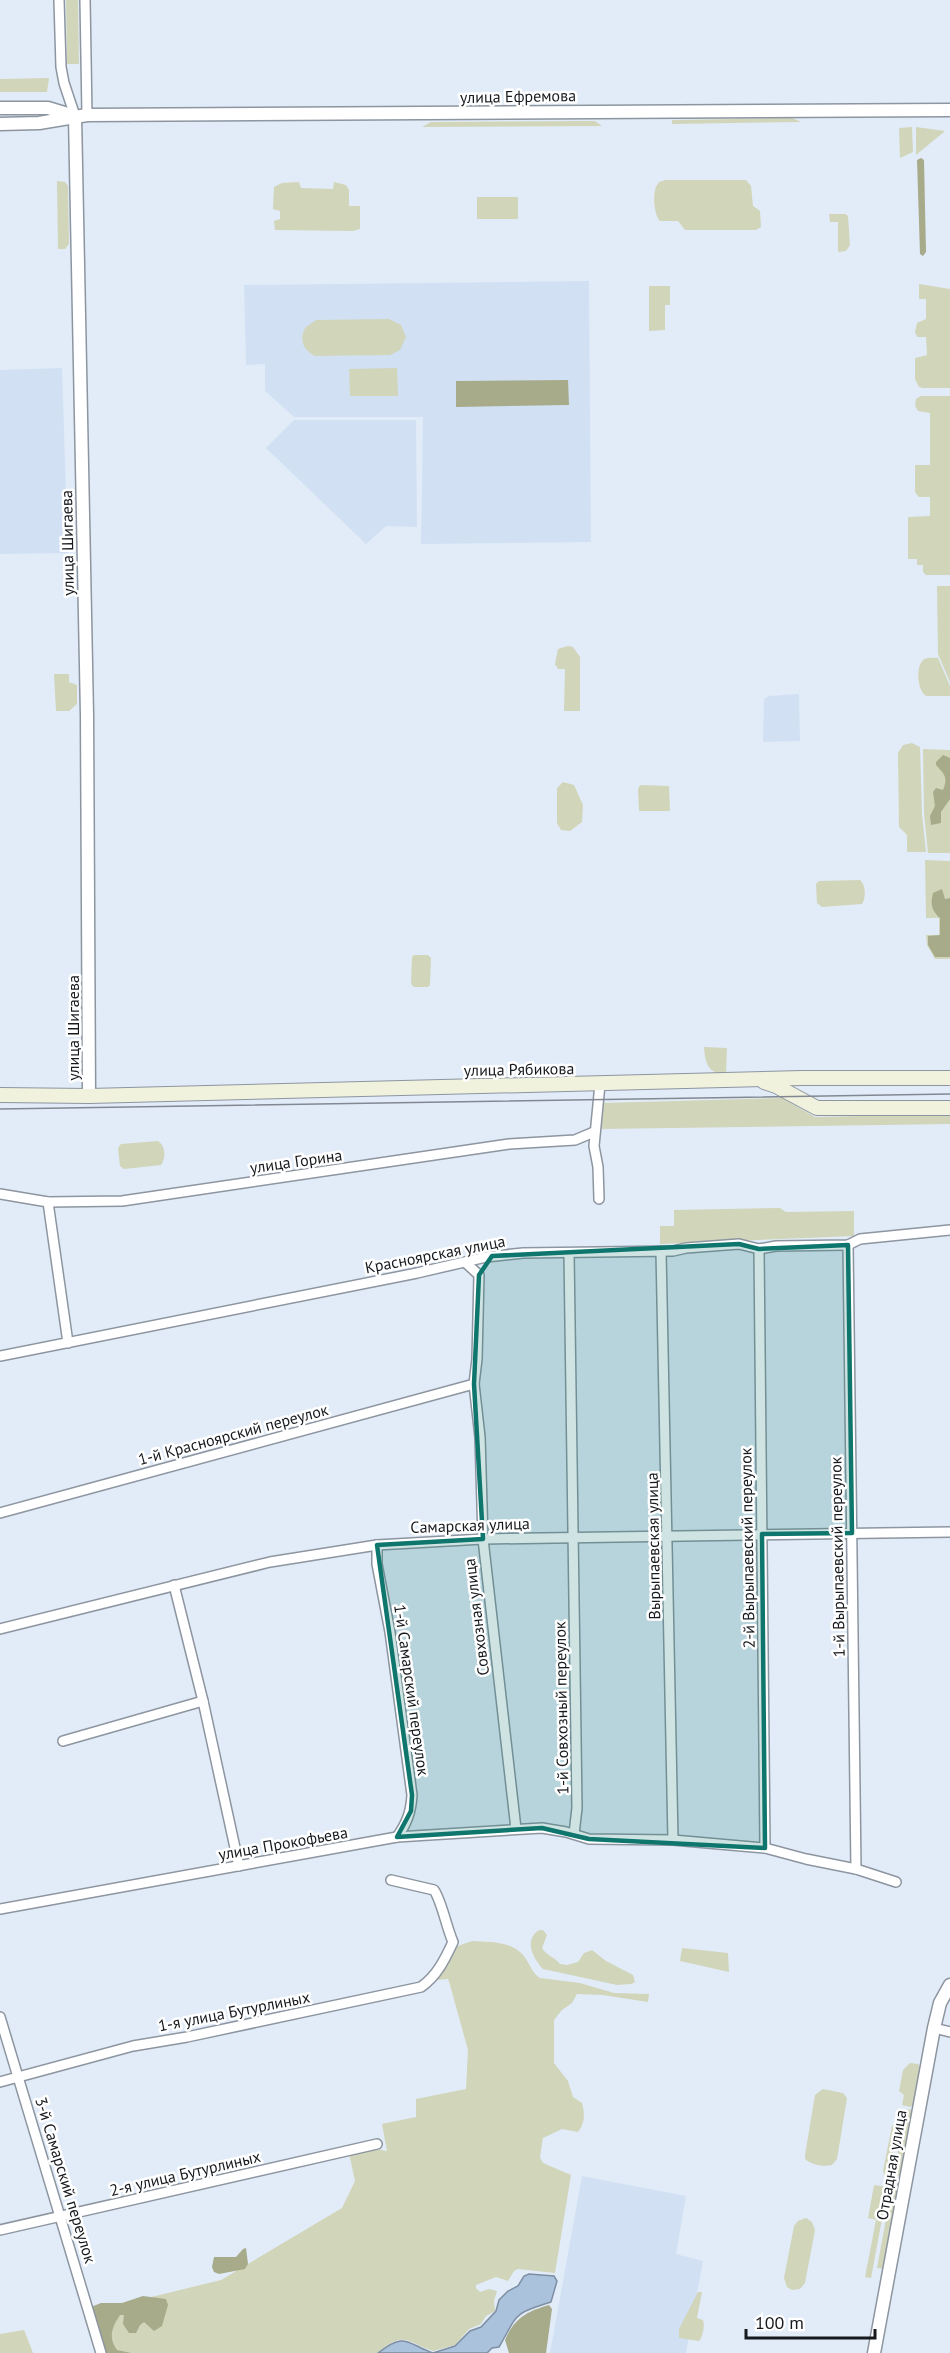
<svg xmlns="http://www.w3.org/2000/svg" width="950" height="2353" viewBox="0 0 950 2353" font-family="'PT Sans',sans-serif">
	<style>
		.built { fill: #d1e1f3 }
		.green { fill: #d1d5b9 }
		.forest { fill: #a7ab8a }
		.water { fill: #abc2dd; stroke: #7e8fa3; stroke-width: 1.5 }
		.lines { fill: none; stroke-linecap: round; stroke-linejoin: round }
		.minor-casing { stroke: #8c95a0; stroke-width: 12 }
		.tertiary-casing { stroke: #8c95a0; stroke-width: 15 }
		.secondary-casing { stroke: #8c95a0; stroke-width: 16 }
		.minor { stroke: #fff; stroke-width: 9 }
		.tertiary { stroke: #fff; stroke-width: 12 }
		.secondary { stroke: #f0f2dd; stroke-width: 14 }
		.tram { stroke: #828891; stroke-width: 1.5 }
		.marked { fill: #0f766e; fill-opacity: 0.2; stroke: #0f766e; stroke-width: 4.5; stroke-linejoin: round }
		.labels { text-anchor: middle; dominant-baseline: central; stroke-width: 5; stroke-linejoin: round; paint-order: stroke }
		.street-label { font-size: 16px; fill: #16191d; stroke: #fff }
	</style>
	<rect width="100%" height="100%" fill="#e2ecf8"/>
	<g class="built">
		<polygon points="589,281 591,542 421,544 423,417 294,417 265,391 265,364 246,365 244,285"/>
		<polygon points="62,368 68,553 0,554 0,370"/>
		<polygon points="294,420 416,420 417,527 386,526 366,544 266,448"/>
		<polygon points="799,694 800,741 763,742 764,699 769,696"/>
		<polygon points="582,2176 686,2196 676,2254 703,2261 686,2353 550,2353"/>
	</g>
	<g class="green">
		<polygon points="66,0 78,0 79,64 67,64"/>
		<polygon points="49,78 47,92 0,92 0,79"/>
		<polygon points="792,118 801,122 672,124 672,120"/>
		<polygon points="586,121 595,121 602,126 422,127 431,122"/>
		<polygon points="912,127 913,152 900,158 899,128"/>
		<polygon points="916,127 945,131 916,155"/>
		<path d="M666,180H746L751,186L753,206L760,211L761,227L756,230H685L678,221H660C654,215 652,193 657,185C659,181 662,181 666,180Z"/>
		<polygon points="57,181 65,182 68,186 69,244 65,249 58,249"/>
		<polygon points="299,182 301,188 333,189 334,182 346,185 349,190 349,206 360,206 360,229 353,231 275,230 274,221 280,219 280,211 273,209 274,187 282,183"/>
		<rect x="477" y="197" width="41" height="22"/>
		<polygon points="829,214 845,214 848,216 850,245 846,251 838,252 838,222 830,222"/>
		<polygon points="919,284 950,289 950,388 923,388 919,387 915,379 915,358 927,355 926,337 917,337 915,332 917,323 926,319 926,299 919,299"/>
		<polygon points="649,286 670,286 670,305 665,305 665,330 649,331"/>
		<path d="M389,319L401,325L406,337L400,350L390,355L315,356C303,350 299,340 305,328L316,320Z"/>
		<polygon points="397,368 398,396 350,396 349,369"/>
		<polygon points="921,396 950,396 950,575 926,575 923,572 923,565 917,565 917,559 908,559 908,517 930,516 930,497 919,497 915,492 915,465 930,465 930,413 918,411 915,406 916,399"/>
		<polygon points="937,586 950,586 950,682 938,654"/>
		<polygon points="568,646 573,647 580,657 580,711 564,711 565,669 558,669 555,664 558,649"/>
		<path d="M938,658L950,686V696H926C918,691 915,668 923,660C927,657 933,658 938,658Z"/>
		<polygon points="54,674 69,674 69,682 77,685 77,704 69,711 56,711"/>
		<polygon points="912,743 920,747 922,814 926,852 907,852 907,835 899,827 898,753 903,745"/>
		<polygon points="923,749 950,750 950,853 928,853 924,813"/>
		<polygon points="563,782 574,785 583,805 582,822 570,831 561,830 557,823 557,788"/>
		<polygon points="640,785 669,786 670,811 639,811 638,789"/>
		<polygon points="925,860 950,861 950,959 935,959 927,945 926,935 939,935 939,918 926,918"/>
		<path d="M860,880C866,885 866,898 862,904L822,907L817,903L816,884L819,881Z"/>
		<polygon points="414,955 428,955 431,958 430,985 428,987 414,987 411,984 412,957"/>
		<path d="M704,1047L727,1048L726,1074C708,1074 705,1063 704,1047Z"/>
		<polygon points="782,1098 815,1117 950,1114 950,1124 598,1129 602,1103"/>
		<path d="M158,1141C166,1146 166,1158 161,1165L124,1169L120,1166L118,1148L121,1144Z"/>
		<polygon points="780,1208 786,1212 854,1211 854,1236 660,1244 660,1226 674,1226 674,1210"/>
		<path d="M539,1930H543L547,1935L542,1948C547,1956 555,1957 560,1964L567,1965L578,1962L584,1953L592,1950L606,1961L633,1975L635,1982L631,1984L617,1985L543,1969C532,1957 524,1940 539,1930Z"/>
		<path d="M472,1941C491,1942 515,1941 526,1959C530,1965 533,1974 540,1978L580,1983L614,1993L649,1994L648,2002L603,1995L577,1994L572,2003L562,2010L554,2020V2063L568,2081L573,2097L582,2103C585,2114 585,2123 578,2132L562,2129L543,2138L540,2157L543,2163L571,2175L555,2273L518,2269L514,2271L508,2281L496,2277L476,2285V2288L480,2292L489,2289L497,2291L494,2301L495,2311L486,2316L481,2324L469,2329L455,2345L433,2351C406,2342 405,2330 377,2353H106L98,2310L221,2280L342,2208L355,2181L349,2153L368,2148L387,2151L382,2124L416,2117V2099L466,2089L468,2050L450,1985L448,1979L435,1980L455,1947Z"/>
		<polygon points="682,1948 728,1953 729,1972 680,1961"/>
		<polygon points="910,2063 918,2064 921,2069 913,2105 910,2107 902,2105 904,2095 899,2091 903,2070"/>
		<path d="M823,2089L843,2093L847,2098L837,2159L832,2165C824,2167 811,2165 805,2159V2155L815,2095Z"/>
		<polygon points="906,2109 913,2110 901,2173 897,2177 893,2178"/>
		<polygon points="899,2121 889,2177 885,2176 883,2171 892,2126"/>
		<polygon points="874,2185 888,2187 871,2278 865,2277 876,2220 868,2218"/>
		<polygon points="892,2186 898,2192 884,2269 877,2268"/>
		<polygon points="806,2218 812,2222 815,2230 805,2283 800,2289 792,2290 787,2287 784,2278 794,2226 798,2221"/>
		<path d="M698,2292H702L697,2318L703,2320C705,2326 703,2336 699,2341L679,2338V2329Z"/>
		<polygon points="24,2330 33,2353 0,2353 0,2334"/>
	</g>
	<g class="forest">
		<polygon points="921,158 924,160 926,252 923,256 920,254 917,160"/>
		<polygon points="568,380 569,405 456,407 456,381"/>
		<path d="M943,755L950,758V799L941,812V823L931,825L930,816L935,806L933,792L936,788L943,790C948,777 945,775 936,765V762Z"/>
		<path d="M942,889L945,899L950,898V957H935L928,945V936L940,935V918C932,911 930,905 933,893Z"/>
		<polygon points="246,2248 248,2264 245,2269 219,2274 214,2272 212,2267 214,2257 236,2257 243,2249"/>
		<path d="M143,2296L166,2299L168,2305L162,2326L154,2331L144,2322L140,2325L136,2333H129L123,2324L124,2315H120C112,2327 108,2337 117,2350L131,2353H103L91,2307L101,2303H122Z"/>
		<path d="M549,2305L552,2309L546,2353H509L505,2340C514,2318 528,2311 549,2305Z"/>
	</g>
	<path class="water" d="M529,2274L554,2276L557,2281L551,2302C511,2314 518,2315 499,2347L492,2348L487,2353H378C406,2331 407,2344 433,2353L455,2346L470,2331L481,2327L496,2311L499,2300L508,2291L518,2286L524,2276Z"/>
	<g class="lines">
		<defs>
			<g id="minor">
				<polyline points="59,0 61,67 64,83 75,116"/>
				<polyline points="85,0 87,115"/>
				<polyline points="0,1194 48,1202 122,1201 509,1144 575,1140 594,1132"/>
				<polyline points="599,1199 598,1167 594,1146 600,1084"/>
				<polyline points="48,1202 68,1343"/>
				<polyline points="848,1245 856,1869"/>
				<polyline points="759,1249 765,1848"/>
				<polyline points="661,1251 673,1840"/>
				<polyline points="569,1253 577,1808 574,1834"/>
				<polyline points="466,1263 479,1275 477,1359 474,1384 480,1437 483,1539 516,1829"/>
				<polyline points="0,1356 417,1273 486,1257 523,1253 673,1251 686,1248 739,1244 759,1249 776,1246 848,1245 860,1239 950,1230"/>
				<polyline points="0,1513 474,1384"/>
				<path d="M377,1545V1564L390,1632L412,1795C411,1812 407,1823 397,1837"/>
				<polyline points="174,1585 203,1701 239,1866"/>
				<polyline points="0,1629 270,1562 377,1545 483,1539 950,1532"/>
				<polyline points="63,1741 203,1701"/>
				<polyline points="0,1909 397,1837 542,1828 566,1832 589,1839 673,1840 765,1848 806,1859 856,1869 896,1882"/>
				<polyline points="0,2017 101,2353"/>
				<polyline points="934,2028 950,2032"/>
				<path d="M0,2082L133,2046L187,2037L421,1987C437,1976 445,1959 453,1942C446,1926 442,1902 434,1890L391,1880"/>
				<polyline points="0,2230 377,2144"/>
			</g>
			<g id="tertiary">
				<polyline points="0,108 48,108 71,115"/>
				<polyline points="75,116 87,715 89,1096"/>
				<polyline points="0,124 39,123 87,115 950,110"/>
				<polyline points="874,2353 934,2028 940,2003 950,1985"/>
			</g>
			<g id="secondary">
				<polyline points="764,1082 776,1086 817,1108 950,1108"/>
				<polyline points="0,1095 89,1096 802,1078 950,1078"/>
			</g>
		</defs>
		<use href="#minor" class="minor-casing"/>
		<use href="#tertiary" class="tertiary-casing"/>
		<use href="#secondary" class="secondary-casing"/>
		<use href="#minor" class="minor"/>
		<use href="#tertiary" class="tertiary"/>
		<use href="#secondary" class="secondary"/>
		<polyline class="tram" points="0,1109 950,1094"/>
	</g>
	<path class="marked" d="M739,1244L759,1249L848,1245L852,1533L762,1534L765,1848L589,1839L542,1828L397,1837L411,1811L412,1795L377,1545L483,1539L474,1384L479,1275L492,1256Z"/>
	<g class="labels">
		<g class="street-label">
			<text transform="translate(518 96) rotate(-1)">улица Ефремова</text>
			<text transform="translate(67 543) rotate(-91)">улица Шигаева</text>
			<text transform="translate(73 1028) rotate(-90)">улица Шигаева</text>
			<text transform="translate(519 1069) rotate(-1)">улица Рябикова</text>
			<text transform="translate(296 1161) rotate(-8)">улица Горина</text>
			<text transform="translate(435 1254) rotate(-11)">Красноярская улица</text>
			<text transform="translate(233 1434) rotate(-15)">1-й Красноярский переулок</text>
			<text transform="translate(470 1525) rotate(-2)">Самарская улица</text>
			<text transform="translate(653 1546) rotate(-91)">Вырыпаевская улица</text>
			<text transform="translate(747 1548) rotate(-91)">2-й Вырыпаевский переулок</text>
			<text transform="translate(837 1557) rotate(-91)">1-й Вырыпаевский переулок</text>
			<text transform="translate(476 1617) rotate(-97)">Совхозная улица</text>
			<text transform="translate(412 1690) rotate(82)">1-й Самарский переулок</text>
			<text transform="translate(561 1708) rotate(-91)">1-й Совхозный переулок</text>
			<text transform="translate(283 1843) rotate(-10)">улица Прокофьева</text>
			<text transform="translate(234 2011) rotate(-11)">1-я улица Бутурлиных</text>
			<text transform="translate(891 2165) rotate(-80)">Отрадная улица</text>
			<text transform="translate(185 2173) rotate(-13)">2-я улица Бутурлиных</text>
			<text transform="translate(66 2180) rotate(73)">3-й Самарский переулок</text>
		</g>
	</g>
	<path d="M746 2329v9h129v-9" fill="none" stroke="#16191d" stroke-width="3"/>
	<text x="755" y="2329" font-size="18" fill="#16191d" stroke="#ffffff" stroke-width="4.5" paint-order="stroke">100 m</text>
</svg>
